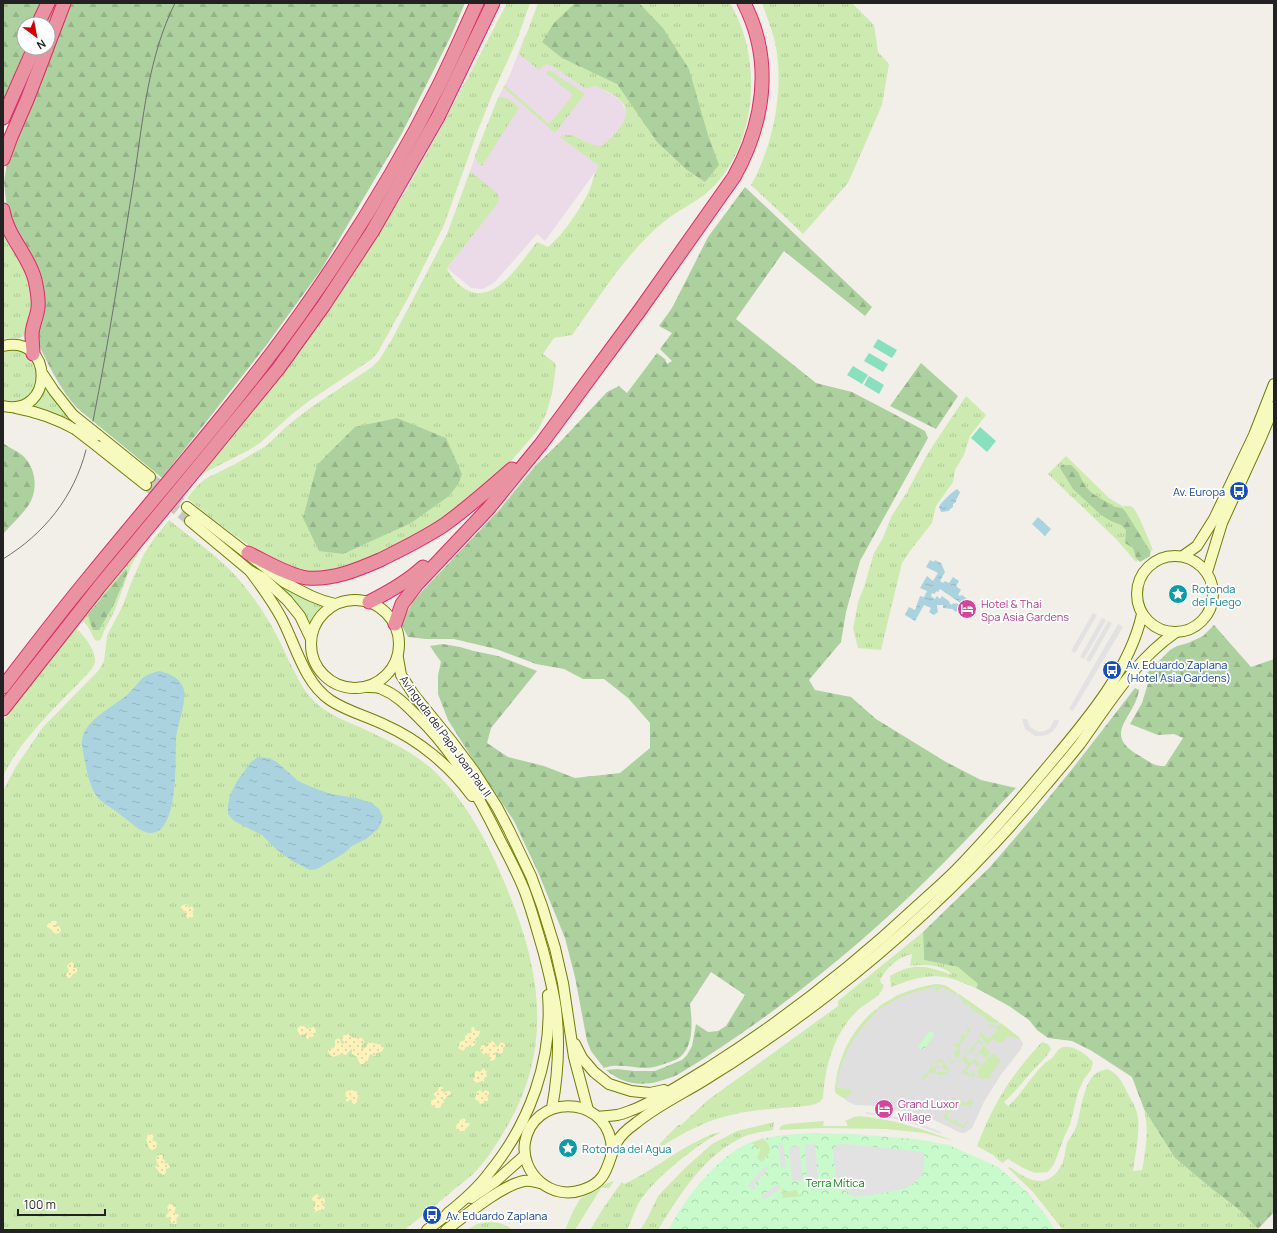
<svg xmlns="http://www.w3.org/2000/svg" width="1277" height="1233" viewBox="0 0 1277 1233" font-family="Manrope,sans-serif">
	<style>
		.residential { fill: #e0dfdf }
		.industrial { fill: #ebdbe8 }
		.grass { fill: url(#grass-tufts) }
		.forest { fill: url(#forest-firs); fill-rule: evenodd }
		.sand { fill: url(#sand-dots) }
		.park { fill: url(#park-crowns) }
		.garden { fill: #cdebb0; fill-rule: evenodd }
		.pitch { fill: #88e0be }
		.parking { fill: #e2e2e2 }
		.water { fill: url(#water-ripples) }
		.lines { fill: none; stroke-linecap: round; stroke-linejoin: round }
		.secondary-tunnel { stroke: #c8c6c1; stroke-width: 10; stroke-dasharray: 10 5; stroke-linecap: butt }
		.secondary-casing { stroke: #707d05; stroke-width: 12 }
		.highway-casing { stroke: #dc2a67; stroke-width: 15 }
		.secondary { stroke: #f7fabf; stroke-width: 10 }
		.highway { stroke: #e892a2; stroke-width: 13 }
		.tram { stroke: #707070; stroke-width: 1 }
		.secondary-bridge-casing { stroke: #707d05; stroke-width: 12; stroke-linecap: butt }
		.secondary-bridge { stroke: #f7fabf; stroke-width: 10 }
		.labels { text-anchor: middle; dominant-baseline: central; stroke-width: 3.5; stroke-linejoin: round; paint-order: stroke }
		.transit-label { font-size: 11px; fill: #164399; stroke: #fff; text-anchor: start }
		.culture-label { font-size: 11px; fill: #0d838f; stroke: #fff; text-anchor: start }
		.hotel-label { font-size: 11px; fill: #b23c85; stroke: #fff; text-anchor: start }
		.street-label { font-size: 11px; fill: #222; stroke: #fff }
		.park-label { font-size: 11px; fill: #0c8416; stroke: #fff }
	</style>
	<defs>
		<pattern id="grass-tufts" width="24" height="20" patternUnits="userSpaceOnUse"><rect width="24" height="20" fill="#cdebb0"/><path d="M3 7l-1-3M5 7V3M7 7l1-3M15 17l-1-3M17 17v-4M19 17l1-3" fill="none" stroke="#b0c997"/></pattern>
		<pattern id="forest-firs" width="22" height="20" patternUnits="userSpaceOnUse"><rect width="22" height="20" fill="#add19e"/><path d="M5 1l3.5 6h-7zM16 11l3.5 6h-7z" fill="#95b388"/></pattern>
		<pattern id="sand-dots" width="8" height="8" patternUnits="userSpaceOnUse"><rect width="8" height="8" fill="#fff1ba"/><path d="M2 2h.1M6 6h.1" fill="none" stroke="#dacea0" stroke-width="1.8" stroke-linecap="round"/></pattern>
		<pattern id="park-crowns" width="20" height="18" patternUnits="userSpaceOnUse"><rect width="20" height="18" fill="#c8facc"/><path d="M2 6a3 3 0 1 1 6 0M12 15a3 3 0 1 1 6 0" fill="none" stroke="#acd6af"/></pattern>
		<pattern id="water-ripples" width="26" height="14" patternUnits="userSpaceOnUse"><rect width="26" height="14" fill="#aad3df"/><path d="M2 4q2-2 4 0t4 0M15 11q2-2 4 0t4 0" fill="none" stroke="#92b5bf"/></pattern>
	</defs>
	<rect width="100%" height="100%" fill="#f2efe9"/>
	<polygon class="residential" points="935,984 944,985 948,987 986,1013 1019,1037 1023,1043 1021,1049 1000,1076 984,1102 972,1128 965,1133 961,1133 934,1120 903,1111 876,1106 855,1105 847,1101 843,1097 836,1093 837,1077 846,1047 866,1018 875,1010 897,995 914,989"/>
	<polygon class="industrial" points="525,35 595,86 611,94 620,100 641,141 614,146 545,241 537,234 495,282 483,289 471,288 447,268 456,257 477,177 470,171 478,148 498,98 510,75"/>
	<g class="grass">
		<polygon points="507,3 530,3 517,40 492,95 478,130 444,225 408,298 378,352 372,359 309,401 291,415 260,443 249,450 204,473 195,480 231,437 275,381 348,279 380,231 406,191 440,130"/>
		<path d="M538,3H730C762,56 758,139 715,185C703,198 688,205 673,215C664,221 655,229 648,236C618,266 596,302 572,335L554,338L543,354L555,363L556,366L552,394L546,414L538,430L507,466L491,483L413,541L340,572L307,575L262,555L210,517L187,498L197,486L205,479L237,463L266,446L287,426L310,408L372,367L379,360L391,341L447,234L470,171L497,193C499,196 499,199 498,203L447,268C451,277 457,284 465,289C495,307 521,261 537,242L548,247C564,234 581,208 590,189C593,181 594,172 599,166L560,137C569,131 580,139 588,143C593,145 597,145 602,146C615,135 636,116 620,100C613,93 603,90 595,86L586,89L554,67L546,64L539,70L519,54Z"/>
		<path d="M762,3H852L874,25L878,52L889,64L882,105L848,183L803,234L751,185C773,146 784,92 776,47C773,32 767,17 762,3Z"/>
		<polygon points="549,70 551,71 585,94 555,133 503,87 505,85 549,124 573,95 546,73"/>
		<path d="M501,97C508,97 514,103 519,108L482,166L478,163L475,156L498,98Z"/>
		<polygon points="3,219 35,289 27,335 17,339 3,338"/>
		<polygon points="13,349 22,351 30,356 39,372 36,389 23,402 3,403 3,351"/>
		<path d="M46,382L125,460L261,569L325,606C317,612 313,617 310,626L279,588L140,475L30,406C39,400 43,393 46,382Z"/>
		<polygon points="966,396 986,415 970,436 964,455 955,470 953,482 936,506 932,523 910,551 902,563 881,650 858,648 853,628 855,619 858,602 864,587 874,553 883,538 891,517 907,492 928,453"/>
		<polygon points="1066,456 1109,498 1122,506 1143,538 1139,559 1136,562 1117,540 1048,474"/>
		<path d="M169,520C190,537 214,553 233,573C246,587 258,603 268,620C278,636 285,653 293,669C299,680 304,691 313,700C326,714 346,721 364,729C387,740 411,751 431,768C467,801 490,846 508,891C543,976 553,1054 502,1135C494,1148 485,1162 475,1172C469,1178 463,1182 457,1187C440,1202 422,1216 404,1230H3V791L15,768L43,727L99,670L104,661L107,636L123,605L131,583L144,554L153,540Z"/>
		<polygon points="145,540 145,541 131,566 114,612 104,631 101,639 98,641 95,640 87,625 81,620"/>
		<path d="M75,627C83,634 96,650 95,661C95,664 93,667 91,670C60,704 24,734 3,776V721Z"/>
		<path d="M923,932L924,960L958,967L978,984L976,988C965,984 954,978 943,977C926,974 907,981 891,987L890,976C914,962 927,966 952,975C943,964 923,964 910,966L912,954C898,957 887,967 880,980L881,983L884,985C883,987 882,991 880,993C877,998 863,1005 858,1010C834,1033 825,1066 823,1098C819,1104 813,1105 806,1106C771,1109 734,1110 701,1125C682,1133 665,1144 648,1156L678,1125H681L708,1100L838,1006V1001Z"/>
		<path d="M1042,1042L1048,1044L1051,1049C1047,1057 1041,1062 1035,1068C1024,1080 1016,1091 1004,1102L1008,1106C1022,1094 1031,1076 1045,1063C1047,1061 1050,1060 1052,1058C1056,1054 1057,1049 1063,1047C1074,1045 1086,1054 1093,1062L1091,1070L1084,1079L1078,1092L1070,1125L1065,1135L1059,1151L1054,1164L1048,1172L1035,1173L1023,1168L1008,1159L1002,1163L993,1155L977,1146C993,1104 1011,1075 1042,1042Z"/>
		<path d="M1107,1069C1118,1073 1122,1082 1127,1092C1131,1100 1137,1108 1138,1118C1140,1132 1135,1157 1133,1171L1142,1170C1146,1149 1149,1129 1144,1109L1175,1158L1212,1189L1237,1208L1258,1229L1257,1230H1063L1033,1192L1008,1168L1010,1167C1029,1182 1049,1190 1062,1164C1065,1158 1065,1149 1067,1143C1070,1137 1074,1133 1076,1127C1081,1113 1083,1080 1098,1072C1101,1071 1104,1070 1107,1069Z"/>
		<path d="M774,1122L773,1130C762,1132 751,1133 741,1138C703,1156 679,1196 658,1230H640L647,1219L658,1196L685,1168L712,1144L737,1131Z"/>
		<path d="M721,1132C696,1145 652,1180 638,1204C634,1212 631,1222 627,1230H590L604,1207L621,1183L622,1182L624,1184C649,1173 671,1154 696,1142C703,1138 713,1133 721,1132Z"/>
		<path d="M488,1222C498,1222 505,1224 513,1230H467L477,1224Z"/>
	</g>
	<g class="forest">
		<path d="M3,3H465L451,36L401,135L321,270L265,347L162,478L77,408C60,389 50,368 39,345L38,338L41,308L9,217L6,201L4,182L7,163L18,128L3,121ZM24,24H48V48H24Z"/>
		<polygon points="575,3 639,3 663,28 689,69 708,135 719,165 705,182 687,170 657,142 617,84 562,58 542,42 554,23"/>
		<path d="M745,187L872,307L865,316L784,251L736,319L816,383L852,392L894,414L925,431L928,438L860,561L846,612L841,642L809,680L815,690L851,697L876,719L946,762L981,780L1016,788C970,836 924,885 874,929C813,983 747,1033 677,1075C651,1086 629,1089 606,1070L617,1069L634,1071H655L682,1060L687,1055L692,1046L696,1024L708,1032L718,1031L726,1026L745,995L711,972L690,1004C692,1019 694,1042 683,1054C679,1059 673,1061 667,1063C661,1065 653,1068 646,1068C633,1068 616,1063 604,1068L591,1051L587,1041L575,977L565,938L538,872L514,821L472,758L448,720L438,694V675L441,662L430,646L443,644L460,647L474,651L498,656L537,671L491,728L487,743L508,757L544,766L575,778L620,773L650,748V723L628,698L604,679H583L564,669L536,664L496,649L454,639H426L408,637L402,626L406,614L414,600L500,509L536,465L559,443L607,392L619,386L627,393L657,353L665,359L667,364L672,361L660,349L672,333L659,326L672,308L708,237Z"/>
		<polygon points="921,363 958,396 936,429 890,406"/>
		<polygon points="397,418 446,438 462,474 459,483 449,496 411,523 343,554 319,551 303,518 317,465 355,427"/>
		<path d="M3,443C9,448 16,450 22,455C36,467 39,490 28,506C21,516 11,525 3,534Z"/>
		<polygon points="1062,465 1071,465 1078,472 1085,486 1093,494 1115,507 1122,508 1132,518 1151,549 1150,556 1140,562 1136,558 1133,548 1125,543 1126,530 1121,525 1111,521 1101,515 1073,489 1060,468"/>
		<polygon points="126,569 127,571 127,574 113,606 99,630 93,630 90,622 88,614"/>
		<path d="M1214,625L1251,667L1274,659V1212L1258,1229L1237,1208L1212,1189L1175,1158L1144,1109L1132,1077L1092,1051L1072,1041L1048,1038L1037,1030L1029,1020L1009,1006L976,988L978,984L958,967L924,960L923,932L990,867L1033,817L1073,768L1135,688L1139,690C1135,718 1100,734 1140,756C1148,761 1155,767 1165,766L1183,738L1174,734L1158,735L1130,724L1142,703L1149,680L1144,676L1170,650L1177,646L1188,643L1203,636Z"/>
	</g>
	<g class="sand">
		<polygon points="186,904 189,908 192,906 194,910 192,912 194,913 193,917 189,919 186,916 186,911 182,911 181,907 183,905"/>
		<polygon points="51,921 56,921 57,922 55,927 59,926 61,930 59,933 54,934 52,930 47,927 47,925"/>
		<polygon points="71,962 74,963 73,968 77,968 77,972 73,974 70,978 68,978 66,975 69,971 67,966"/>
		<polygon points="301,1026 304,1026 307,1029 314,1027 316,1031 314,1036 308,1039 306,1038 306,1034 300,1035 297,1030 298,1027"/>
		<polygon points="474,1026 475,1031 479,1029 480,1032 478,1037 474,1039 476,1041 474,1046 466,1047 463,1051 458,1048 460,1042 465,1040 465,1036 468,1033 472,1033 471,1028"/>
		<path d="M348,1034L353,1038H362L364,1041L361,1047L362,1049L365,1048L369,1042L382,1045L384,1048C382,1052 381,1052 376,1053L375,1056L370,1054L367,1062L363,1064H360L357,1057L352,1054V1049L350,1050L346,1055L341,1054L333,1057L329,1054L328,1050L335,1047V1040L339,1038L342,1044H343L345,1042L342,1040V1037L344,1035Z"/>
		<path d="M491,1041L494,1042L496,1046L498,1047L501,1042L505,1044V1046L503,1048V1052L501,1054L496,1052L495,1053C497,1057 496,1060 491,1061L489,1058L490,1054L489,1053L486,1055L482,1053L480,1049L482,1045H484L488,1046L489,1042Z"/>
		<polygon points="483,1069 485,1069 487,1071 486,1073 487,1077 484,1078 484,1082 479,1082 475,1083 473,1080 475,1077 475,1072 477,1071 480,1072"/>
		<path d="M439,1087H443V1093L448,1091H450L451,1094L446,1097V1099H443L444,1102L441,1105V1107C437,1110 432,1107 430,1102L432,1100L437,1098L433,1094L438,1091Z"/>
		<polygon points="353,1090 357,1092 359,1094 357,1099 357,1102 355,1104 353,1104 351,1099 347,1102 345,1099 346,1096 345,1093 347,1091"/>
		<polygon points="480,1090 483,1093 485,1090 489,1092 489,1094 487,1096 488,1100 488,1101 486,1102 484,1100 484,1103 480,1104 478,1101 476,1100 475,1098 477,1092"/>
		<polygon points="464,1118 466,1120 466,1123 469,1123 470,1124 469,1126 467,1127 465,1131 457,1131 456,1126 460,1120"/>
		<path d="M149,1134H152L154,1137L152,1141H155L157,1143L156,1148L152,1150L149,1148C148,1143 144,1139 149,1134Z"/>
		<polygon points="162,1154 163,1156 162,1158 165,1161 164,1164 167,1163 170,1167 166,1169 166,1174 163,1175 160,1173 155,1167 158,1164 156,1160 157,1156"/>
		<polygon points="317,1194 319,1196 319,1200 323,1197 325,1200 325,1202 321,1205 324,1206 325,1208 322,1211 319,1210 315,1212 313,1210 316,1203 312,1200 312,1198"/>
		<polygon points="169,1204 174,1205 176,1207 174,1214 178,1214 179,1215 176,1219 177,1222 176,1224 173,1224 171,1222 170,1217 167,1218 166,1216 169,1211 167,1207"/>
	</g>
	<g class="park">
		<polygon points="929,1032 933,1032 934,1035 924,1050 918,1047"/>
		<path d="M815,1133L852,1134L916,1139L949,1145L998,1167L1027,1192L1048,1218L1055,1230H668C686,1197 720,1151 757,1140C776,1135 795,1134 815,1133Z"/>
	</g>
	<g class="garden">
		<path d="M1122,506C1125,507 1129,505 1132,507C1137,509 1150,543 1153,550L1150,551Z"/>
		<path d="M935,984L944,985L957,993L956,995L941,987L938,992L935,991L936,987C913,991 899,997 880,1009L878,1007C896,995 914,988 935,984Z"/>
		<polygon points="959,994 999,1022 998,1023 988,1022 983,1016 974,1011 969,1005 963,1004 963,1001 958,995"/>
		<path d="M876,1009L878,1011C856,1032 839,1057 837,1088L852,1089L851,1092L845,1099C843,1097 837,1095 835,1092C834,1089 836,1083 836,1080C840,1052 855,1026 876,1009Z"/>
		<polygon points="1001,1023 1020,1038 1019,1039 1008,1036 1002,1042 998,1043 993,1039 988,1045 979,1035 982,1032 987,1039 989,1037 990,1038 996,1032 997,1028 991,1026 983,1030 991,1024 998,1027"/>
		<polygon points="968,1027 971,1030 960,1045 960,1055 952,1064 947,1057 953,1062 957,1058 954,1055 955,1050 958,1051 958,1047 954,1047 955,1042 958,1044 962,1038 960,1036 961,1034 965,1036 968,1031 966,1030"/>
		<path d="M979,1039L990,1053L986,1058L980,1053L975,1059L981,1064L978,1067L973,1062L968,1068L966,1072L971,1075L972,1073L971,1071L973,1073L975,1071L974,1077L960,1073H963V1072L962,1071L968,1066L963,1060L958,1062L965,1056ZM979,1042L984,1046L974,1059L969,1063L966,1056L971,1051L973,1052L975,1049L974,1047Z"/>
		<polygon points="992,1053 1001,1060 989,1078 988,1079 978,1078 978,1070"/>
		<polygon points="941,1059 950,1070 944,1075 937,1075 937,1072 947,1072 947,1069 943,1069 942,1062 932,1063 932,1067 939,1066 939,1068 936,1068 936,1073 934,1074 930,1072 924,1080 922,1078 930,1069 931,1063"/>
		<polygon points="953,1098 966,1103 970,1099 973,1100 971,1110 970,1110 971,1106 966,1105 963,1106 953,1102 949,1108 952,1110 951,1112 949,1111 946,1117 954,1121 956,1119 957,1120 956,1122 964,1126 967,1120 968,1121 966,1125 963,1128 943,1118"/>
		<path d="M859,1116C893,1119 923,1129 954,1141L924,1133L886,1129L822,1128L779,1130L781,1126L786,1124L824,1121L823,1126H847V1123L845,1121L854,1117Z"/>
		<polygon points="762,1139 766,1141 770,1148 769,1153 762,1162 757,1158 761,1149 751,1143"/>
		<polygon points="614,1181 609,1188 601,1188 575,1230 565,1230 573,1211 580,1199 602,1185"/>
		<polygon points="782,1188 783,1188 784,1192 797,1190 798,1195 803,1194 803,1196 783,1198"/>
	</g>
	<g class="pitch">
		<polygon points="878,339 897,350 892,358 873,347"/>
		<polygon points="869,353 888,364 883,372 864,361"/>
		<polygon points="853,366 868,375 862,384 847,375"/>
		<polygon points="869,376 884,385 879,394 864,385"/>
		<polygon points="980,427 996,441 987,452 971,438"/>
	</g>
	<g class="parking">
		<polygon points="1093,613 1097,615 1075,653 1071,651"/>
		<polygon points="1102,618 1106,620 1084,659 1080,657"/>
		<polygon points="1108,621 1112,623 1090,662 1086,660"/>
		<polygon points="1118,624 1123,627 1073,711 1069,709"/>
		<polygon points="1022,719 1027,719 1030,727 1039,732 1045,731 1050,728 1054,720 1059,720 1057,726 1053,731 1047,735 1041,736 1035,736 1025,729"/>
		<polygon points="866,1112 897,1117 923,1125 941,1132 941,1134 908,1122 877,1115 866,1114"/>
		<polygon points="779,1143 783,1143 786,1167 781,1168"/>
		<polygon points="815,1144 818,1179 807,1180 805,1145"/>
		<polygon points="846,1144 924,1152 924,1165 922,1176 914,1183 906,1188 890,1192 856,1197 840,1188 836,1177 833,1150 837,1145"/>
		<polygon points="799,1146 803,1180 792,1181 789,1147"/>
		<polygon points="764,1168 769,1168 754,1185 756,1189 751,1189 748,1185"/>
		<polygon points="778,1184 781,1188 764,1200 761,1196"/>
	</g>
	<g class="water">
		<path d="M957,489L960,492C959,496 956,498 956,502L953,504V507L950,509L949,511L941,512L939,507C941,502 953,491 957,489Z"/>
		<polygon points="1038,517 1051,529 1045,536 1032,524"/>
		<polygon points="930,560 934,562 935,560 941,563 945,572 940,581 943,583 945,581 949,583 953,577 959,581 956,586 961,590 958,595 960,596 962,595 966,598 962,604 940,589 938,592 937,591 934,594 932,593 931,596 935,599 937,596 940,599 942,596 950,602 949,603 952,605 953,603 955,604 956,603 961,606 956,612 952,609 943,608 943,605 937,605 938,612 934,615 929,612 931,608 924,605 915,621 905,615 909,607 915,610 920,596 924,597 927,591 920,588 927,576 933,581 938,573 926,567"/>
		<path d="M159,671C169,673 181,678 184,690C187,703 176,727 176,741C175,760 179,834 150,833C140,833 130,821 122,816C115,810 107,806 100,800C91,791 89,779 86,767C85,760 81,746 82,740C85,719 114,707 128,694C141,682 139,676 159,671Z"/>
		<polygon points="258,757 269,758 277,762 298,781 314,788 331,794 356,798 372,803 379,809 383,817 381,823 378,829 366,839 352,846 343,854 317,869 310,870 292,861 276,849 262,835 234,821 228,814 228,805 230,795 237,781 251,762"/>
	</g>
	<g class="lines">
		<g class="secondary-tunnel">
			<polyline points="150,477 187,507"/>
			<polyline points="146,485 190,521"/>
		</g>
		<defs>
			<g id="secondary">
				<path d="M3,346C55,334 54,418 3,406"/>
				<polyline points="42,373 54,391 73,415"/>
				<path d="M16,408C38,412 55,418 75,429"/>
				<polyline points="98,435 150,477"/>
				<polyline points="97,446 146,485"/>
				<path d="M187,507L284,582C301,591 316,600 335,604"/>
				<polyline points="190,521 250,571 263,578 287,600 300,616 311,639"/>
				<circle cx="1175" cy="594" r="38"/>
				<polyline points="1183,556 1197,546 1214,519 1254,435 1274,384"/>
				<path d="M250,571C262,587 273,602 282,619C296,646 304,682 330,700C346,711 367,716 385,725C419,740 450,766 472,796"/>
				<polyline points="1207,572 1222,523 1260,440 1274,407"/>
				<circle cx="355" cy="644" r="44"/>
				<polyline points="398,658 401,675 414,695 453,743 474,771 497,807 509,830 531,876 542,906 555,948 563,983 574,1057 588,1110"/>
				<path d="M368,687C372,687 378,687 382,689C397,695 407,706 418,717C454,752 478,795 500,840C509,857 518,874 525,892C532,911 537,930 543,950C548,969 553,989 556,1009C560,1042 558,1075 552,1108"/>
				<polyline points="575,1044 582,1058 594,1072 609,1084 631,1091 650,1093 664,1090"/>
				<path d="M598,1117C604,1116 611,1116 617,1115C623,1114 629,1111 635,1109C661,1098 683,1083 708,1068C782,1021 852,967 916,907C929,895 943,883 955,871C988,837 1019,801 1049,765C1085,722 1130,670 1142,614"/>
				<path d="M611,1157C611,1152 612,1146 611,1141C602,1094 533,1095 525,1142C520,1173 551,1201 582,1190C610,1181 606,1163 617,1142C621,1134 629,1128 636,1123C657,1106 680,1095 703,1081C747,1054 789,1025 829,994C909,932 982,862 1046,785C1057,772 1069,758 1080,744C1108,705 1135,660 1176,632"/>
				<polyline points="471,1198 496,1181 524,1156"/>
				<path d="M448,1213C463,1201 478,1188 489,1173C530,1123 553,1059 548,995"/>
				<polyline points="427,1230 453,1210"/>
				<path d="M446,1230C465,1216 502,1185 524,1181C529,1180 535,1182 540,1183"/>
			</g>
			<g id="highway">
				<polyline points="38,24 48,3"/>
				<polyline points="48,45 64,3"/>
				<polyline points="3,118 34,48"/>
				<polyline points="3,159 11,137 27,100 47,48"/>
				<path d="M3,210C7,237 29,255 35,280C37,289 39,299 38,308C37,317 32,326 32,335C32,341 33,348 33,354"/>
				<path d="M248,553C265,561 289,576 307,578C333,580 357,570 380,560C402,549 423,539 444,525C468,508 490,488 512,469"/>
				<path d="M369,602C389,592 407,582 423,567"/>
				<path d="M395,624L402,604L417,584L488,509L541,444L567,409L640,310L734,177C757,136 769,88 758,41C755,28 750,15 744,3"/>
				<path d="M3,687C32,649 61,611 91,575C161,489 235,406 299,316C351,243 398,167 438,87C452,59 464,31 477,3"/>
				<polyline points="3,709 99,587 198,467 278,369 324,305 372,232 438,117 493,3"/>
			</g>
		</defs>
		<use href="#secondary" class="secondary-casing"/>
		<use href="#highway" class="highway-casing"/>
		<use href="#secondary" class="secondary"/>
		<use href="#highway" class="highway"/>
		<g class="tram">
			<path d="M93,421C109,341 121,260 134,179C143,120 148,57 175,3"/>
			<path d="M3,559C44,534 74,497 86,450"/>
		</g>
		<defs>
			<g id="secondary-bridge">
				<polyline points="73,415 98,435"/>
				<polyline points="75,429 97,446"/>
			</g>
		</defs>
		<use href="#secondary-bridge" class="secondary-bridge-casing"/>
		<use href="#secondary-bridge" class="secondary-bridge"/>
	</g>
	<defs>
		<symbol id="bus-disc" viewBox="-11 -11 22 22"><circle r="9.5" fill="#1a4fb4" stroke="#fff"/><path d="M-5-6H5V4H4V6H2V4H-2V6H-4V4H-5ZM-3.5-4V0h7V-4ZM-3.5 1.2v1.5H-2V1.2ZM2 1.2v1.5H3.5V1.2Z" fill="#fff"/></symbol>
		<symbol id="sight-disc" viewBox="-11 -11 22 22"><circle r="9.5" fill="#0f9aa8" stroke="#fff"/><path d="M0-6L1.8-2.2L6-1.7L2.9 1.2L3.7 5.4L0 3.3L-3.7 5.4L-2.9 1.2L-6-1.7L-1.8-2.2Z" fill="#fff"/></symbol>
		<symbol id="hotel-disc" viewBox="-11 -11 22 22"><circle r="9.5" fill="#d1479c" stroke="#fff"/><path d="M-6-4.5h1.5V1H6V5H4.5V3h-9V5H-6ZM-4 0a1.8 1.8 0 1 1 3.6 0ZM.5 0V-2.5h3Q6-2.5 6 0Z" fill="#fff"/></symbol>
	</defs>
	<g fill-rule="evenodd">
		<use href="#bus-disc" x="1228" y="480" width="22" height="22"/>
		<use href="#sight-disc" x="1167" y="583" width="22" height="22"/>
		<use href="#hotel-disc" x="956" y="598" width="22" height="22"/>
		<use href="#bus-disc" x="1101" y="659" width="22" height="22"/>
		<use href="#hotel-disc" x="873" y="1098" width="22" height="22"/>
		<use href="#sight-disc" x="557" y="1137" width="22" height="22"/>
		<use href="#bus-disc" x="421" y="1204" width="22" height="22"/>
	</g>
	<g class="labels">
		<g class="transit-label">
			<text x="1225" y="491" text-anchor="end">Av. Europa</text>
			<text x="1126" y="664">Av. Eduardo Zaplana<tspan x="1126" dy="13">(Hotel Asia Gardens)</tspan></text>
			<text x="446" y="1215">Av. Eduardo Zaplana</text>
		</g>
		<g class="culture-label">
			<text x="1192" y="588">Rotonda<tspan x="1192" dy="13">del Fuego</tspan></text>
			<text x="582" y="1148">Rotonda del Agua</text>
		</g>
		<g class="hotel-label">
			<text x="981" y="603">Hotel &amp; Thai<tspan x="981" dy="13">Spa Asia Gardens</tspan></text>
			<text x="898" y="1103">Grand Luxor<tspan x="898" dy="13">Village</tspan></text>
		</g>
		<g class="street-label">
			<text transform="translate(446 736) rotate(54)">Avinguda del Papa Joan Pau II</text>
		</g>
		<g class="park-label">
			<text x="835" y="1182">Terra Mítica</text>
		</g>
	</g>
	<rect width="1277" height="1233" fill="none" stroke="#222222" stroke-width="8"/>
	<g transform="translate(36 36) rotate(148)"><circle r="19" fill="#ffffff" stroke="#a7a7a7"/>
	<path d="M0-3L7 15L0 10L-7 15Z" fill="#d40000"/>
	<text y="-6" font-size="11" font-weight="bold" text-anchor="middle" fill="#222222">N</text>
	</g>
	<path d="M18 1209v6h87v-6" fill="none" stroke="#222222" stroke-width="2"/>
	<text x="24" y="1209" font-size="12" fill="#222222" stroke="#ffffff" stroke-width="3" paint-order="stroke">100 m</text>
</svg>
